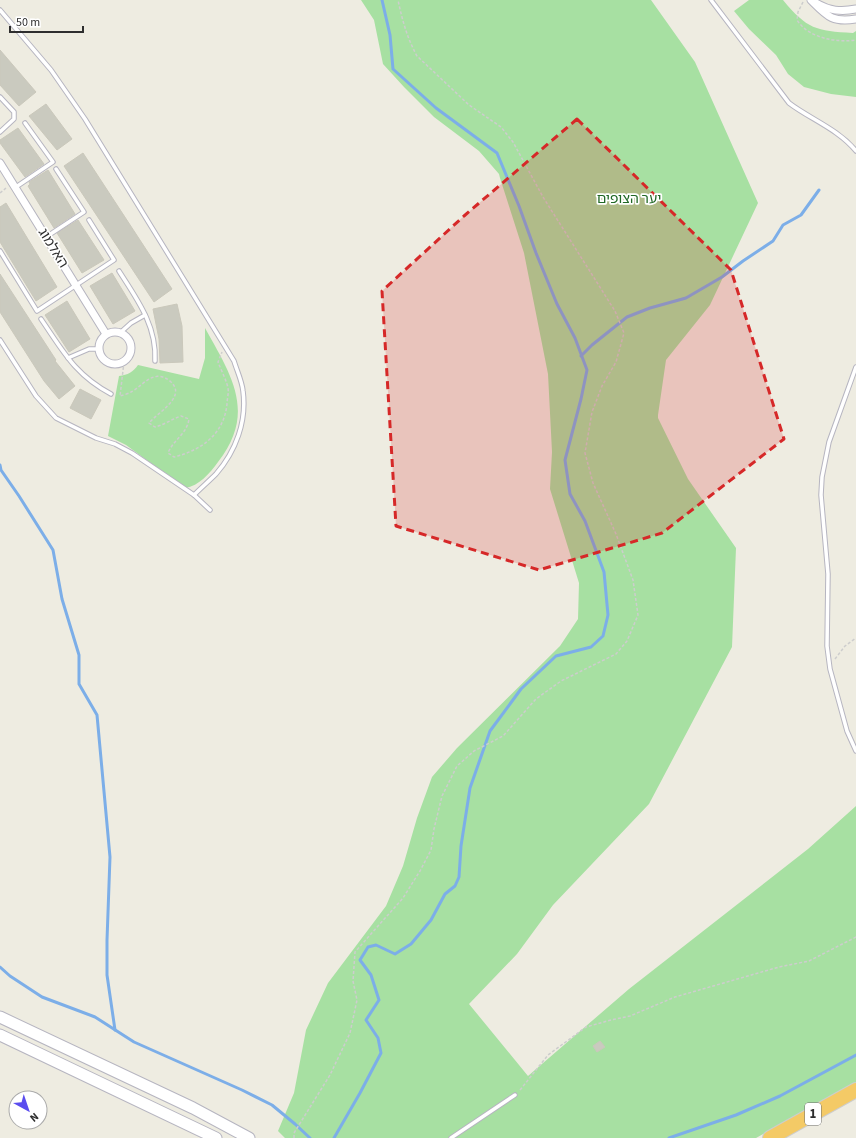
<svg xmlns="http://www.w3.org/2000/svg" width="856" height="1138" viewBox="0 0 856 1138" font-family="'Source Sans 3','Noto Sans Hebrew',sans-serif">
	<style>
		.green { fill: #a7e0a2 }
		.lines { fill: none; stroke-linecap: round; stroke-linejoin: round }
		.stream { stroke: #7caee8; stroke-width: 3 }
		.building { fill: #cacabf; stroke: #cac8bb }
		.lane-casing { stroke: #b6b5c0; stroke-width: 5.5 }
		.street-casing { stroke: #b6b5c0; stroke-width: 9 }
		.secondary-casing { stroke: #b6b5c0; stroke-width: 13 }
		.highway-casing { stroke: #cdcdcd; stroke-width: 16 }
		.path { stroke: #cdcdcd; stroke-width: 1.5; stroke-dasharray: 3 2; stroke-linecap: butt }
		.lane { stroke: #fff; stroke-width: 3.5 }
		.street { stroke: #fff; stroke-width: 7 }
		.secondary { stroke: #fff; stroke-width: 11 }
		.highway { stroke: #f4ca66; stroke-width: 14 }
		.marked { fill: #d62828; fill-opacity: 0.2; stroke: #d62828; stroke-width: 3; stroke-dasharray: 8 5; stroke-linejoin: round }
		.labels { text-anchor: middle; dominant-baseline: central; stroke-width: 3.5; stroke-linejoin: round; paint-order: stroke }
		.shield { fill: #fff; stroke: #6d6d6d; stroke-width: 1 }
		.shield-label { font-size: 13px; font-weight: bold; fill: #2e2e2e }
		.park-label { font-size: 14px; fill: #206825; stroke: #fff }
		.street-label { font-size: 14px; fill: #2e2e2e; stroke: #fff }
	</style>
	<rect width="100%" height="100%" fill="#eeece1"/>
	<g class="green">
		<polygon points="361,0 651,0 695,62 758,203 710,305 666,360 658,415 658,418 688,479 736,548 732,647 649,804 553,905 517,954 469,1004 528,1076 629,989 808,849 856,806 856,1083 756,1138 285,1138 278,1131 294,1093 306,1030 328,983 386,906 403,866 417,818 432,777 457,748 560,646 578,619 579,583 550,489 552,452 548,374 524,253 500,178 499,174 479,151 434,117 404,87 383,64 374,20"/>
		<path d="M749,0H783C807,29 816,31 853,33L856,31V97L831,94L804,87L788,74L776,55L749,29L734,11Z"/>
		<path d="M205,328C231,375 257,412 218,462C210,473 199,486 185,488L126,445L108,436L119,376C128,375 133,372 138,365L199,379L205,358Z"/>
	</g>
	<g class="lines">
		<g class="stream">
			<polyline points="581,356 592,345 627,317 650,308 686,298 722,277 743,261 773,241 783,225 801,215 819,190"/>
			<polyline points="0,465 1,470 19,496 53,550 62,599 79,655 79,684 97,715 110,857 107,940 107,975 115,1030"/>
			<polyline points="0,967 10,976 42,997 95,1017 134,1042 242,1090 272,1105 295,1124 310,1138"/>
			<polyline points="334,1138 360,1093 381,1053 378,1038 366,1020 379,1000 371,975 360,960 368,947 376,945 395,954 411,944 431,920 445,894 455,886 459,877 461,846 470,788 490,731 521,689 556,656 591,647 603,636 608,615 604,572 585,521 570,494 565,460 581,399 587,370 575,338 557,304 536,253 519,206 497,153 436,108 393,69 390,35 382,0"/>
			<polyline points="669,1138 736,1115 780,1096 856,1055"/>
		</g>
	</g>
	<g class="building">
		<polygon points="0,50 36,92 19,106 0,85"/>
		<polygon points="46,104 72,139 57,150 29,116"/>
		<polygon points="18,128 44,164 25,177 0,143 0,140"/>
		<polygon points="83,153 172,289 154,302 64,166"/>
		<polygon points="48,170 75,214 54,228 28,186 30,184 29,182"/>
		<polygon points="6,203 57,287 36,301 0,242 0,207"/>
		<polygon points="78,220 104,260 82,273 57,233"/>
		<polygon points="112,273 135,311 113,324 90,286"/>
		<polygon points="0,274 56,360 55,361 75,386 59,399 44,381 0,312"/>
		<polygon points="67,301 90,339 69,352 45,315"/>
		<polygon points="177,304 182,326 183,362 160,363 159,339 153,309"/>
		<polygon points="80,389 101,400 91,419 70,408"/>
		<polygon points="600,1041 605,1047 597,1052 593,1046"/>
	</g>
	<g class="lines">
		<defs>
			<g id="lane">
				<path d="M711,0L789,103C810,119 838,129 856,151"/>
				<path d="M0,10L51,70L85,119L234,361C237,371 242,381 243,391C247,421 236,451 216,474C209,481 201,488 194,495"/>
				<polyline points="0,97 14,112 14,119 0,132"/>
				<polyline points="16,187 53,162 25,123"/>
				<polyline points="46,237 84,212 56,169"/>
				<polyline points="0,251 37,311 114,260 89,220"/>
				<path d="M119,271C137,299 157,326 155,361"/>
				<path d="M41,319C63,351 75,375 111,394"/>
				<polyline points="121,332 131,323 145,315"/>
				<polyline points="0,340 36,396 56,418 96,438 115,444 132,453 194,495 210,510"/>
				<polyline points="68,358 89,349 99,349"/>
				<polyline points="856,367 829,442 822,477 821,495 828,574 827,646 830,669 847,731 856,751"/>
				<polyline points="451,1138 515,1095"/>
			</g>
			<g id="street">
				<path d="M811,0C827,16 832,23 856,19"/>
				<path d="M816,3C829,11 841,12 856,9"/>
				<polyline points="0,163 106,334"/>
				<circle cx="115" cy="348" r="16"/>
			</g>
			<g id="secondary">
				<polyline points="0,1017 193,1108 249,1138"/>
				<polyline points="0,1035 216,1138"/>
			</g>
			<polyline id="highway" points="770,1138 856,1090"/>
		</defs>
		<use href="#lane" class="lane-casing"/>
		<use href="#street" class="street-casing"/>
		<use href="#secondary" class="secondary-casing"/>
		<use href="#highway" class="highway-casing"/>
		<g class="path">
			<path d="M803,2L798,12L797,20C808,38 837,43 856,40"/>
			<polyline points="0,193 6,188"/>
			<path d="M124,362L120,396C123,395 128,394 131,392C139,388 146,379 154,377C160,375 167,378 171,382C187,397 157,413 149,423L155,427C164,425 172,419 181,416L189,419C187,434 173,440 168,453L174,457C202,450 224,434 227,404C227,399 229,393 228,388C226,379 221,370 218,362L222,352"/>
			<polyline points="835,659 845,646 856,638"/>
			<polyline points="520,1090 548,1055 586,1027 611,1020 630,1016 675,997 779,967 809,961 856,937"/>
			<path d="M294,1138V1133L330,1075L350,1033L357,1000L353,981L355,952L403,898L420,871L431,850L434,829L442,796L457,766L474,751L503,736L536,699L561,681L616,654L627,641L638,615L633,580L616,534L593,483L585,453L592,412L602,386L616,362L624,333L615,311L543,197L513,142L501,127L469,105L417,56C407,38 402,19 398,0"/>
		</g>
		<use href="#lane" class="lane"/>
		<use href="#street" class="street"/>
		<use href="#secondary" class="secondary"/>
		<use href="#highway" class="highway"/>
	</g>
	<path class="marked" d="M577,119L731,270L784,439L662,533L539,570L396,526L382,291L464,216Z"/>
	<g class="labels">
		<rect class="shield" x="805" y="1103" width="16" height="22" rx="3"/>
		<g class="shield-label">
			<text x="813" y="1114">1</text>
		</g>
		<g class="park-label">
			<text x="629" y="199">יער הצופים</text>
		</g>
		<g class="street-label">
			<text transform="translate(53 248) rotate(58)">האלמוג</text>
		</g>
	</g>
	<g transform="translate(28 1110) rotate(140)"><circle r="19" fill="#ffffff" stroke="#ababab"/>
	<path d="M0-3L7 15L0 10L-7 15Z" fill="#5b4def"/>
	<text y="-6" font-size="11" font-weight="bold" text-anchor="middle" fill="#2e2e2e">N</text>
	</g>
	<path d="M10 26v6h73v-6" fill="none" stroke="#2e2e2e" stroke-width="2"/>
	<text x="16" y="26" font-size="12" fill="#2e2e2e" stroke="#ffffff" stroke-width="3" paint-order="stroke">50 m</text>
</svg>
